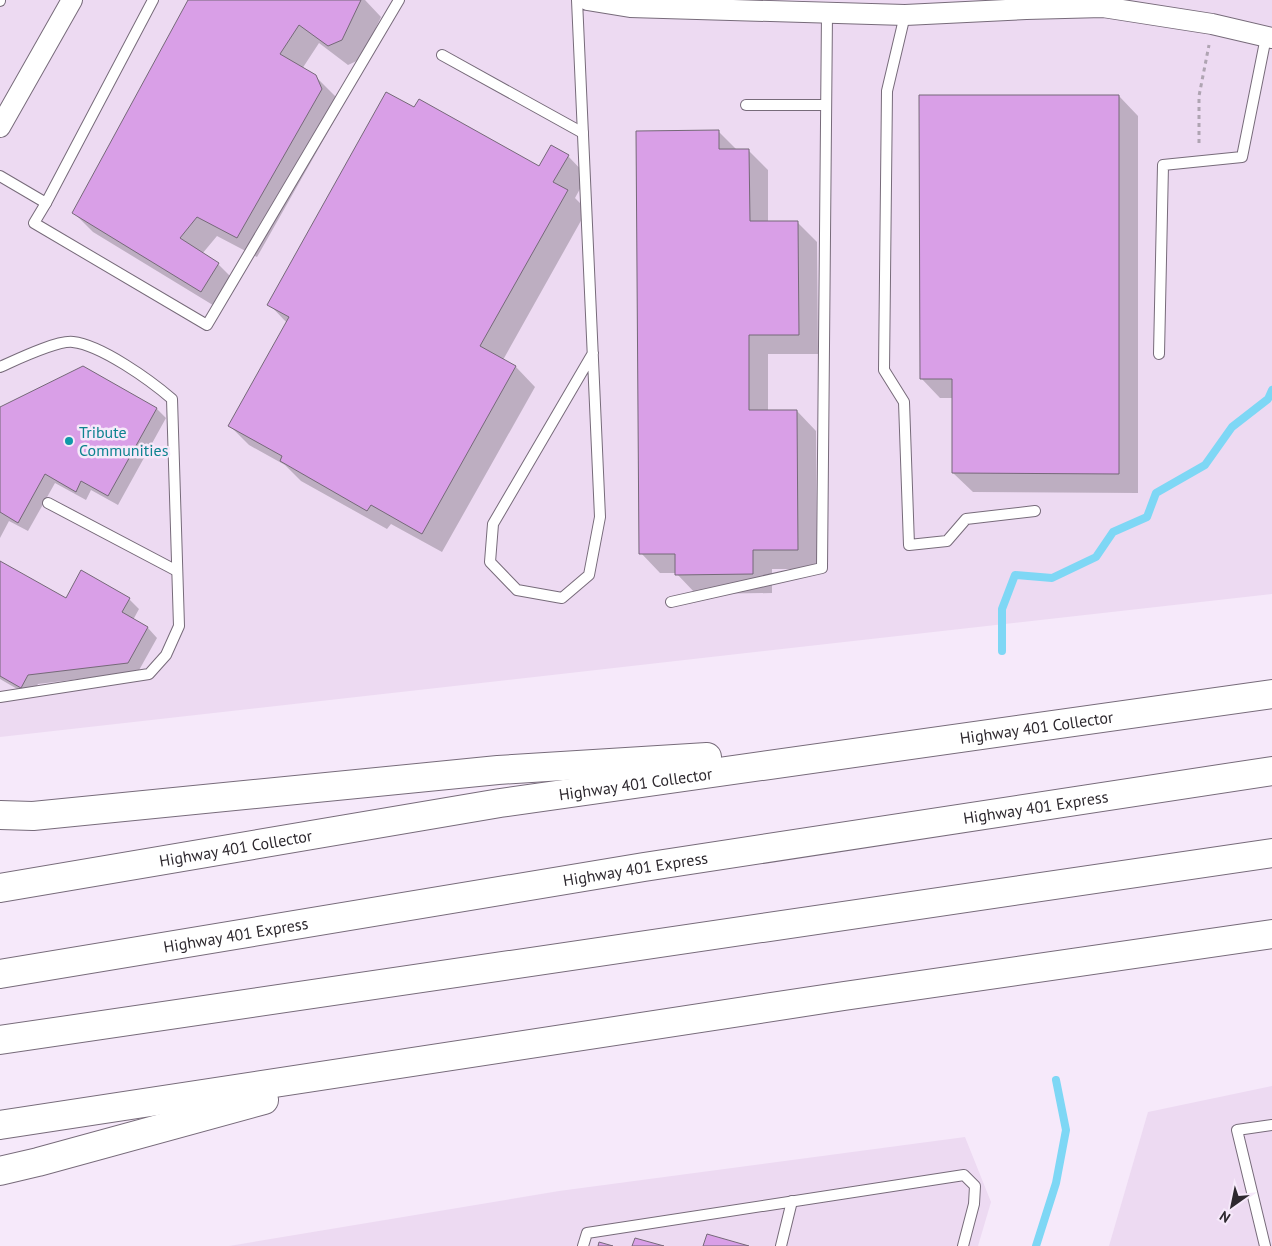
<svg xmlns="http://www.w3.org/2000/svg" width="1272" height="1246" viewBox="0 0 1272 1246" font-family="'PT Sans',sans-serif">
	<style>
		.built { fill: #eddaf2 }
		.shadow { fill: #0003 }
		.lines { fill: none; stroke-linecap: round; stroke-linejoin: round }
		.stream { stroke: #7ed7f5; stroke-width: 8 }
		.building { fill: #d99fe7; stroke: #756978 }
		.lane-casing { stroke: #776b7a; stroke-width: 12 }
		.street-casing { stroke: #776b7a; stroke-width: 22 }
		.highway-casing { stroke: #776b7a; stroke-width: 30 }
		.path { stroke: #afa4b2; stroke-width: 3; stroke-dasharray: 4 4; stroke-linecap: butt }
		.lane { stroke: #fff; stroke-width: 10 }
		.street { stroke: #fff; stroke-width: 20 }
		.highway { stroke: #fff; stroke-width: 28 }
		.culture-dot { fill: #0f9aa8; stroke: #f6e9fa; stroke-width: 2 }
		.labels { text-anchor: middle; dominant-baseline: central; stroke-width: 5; stroke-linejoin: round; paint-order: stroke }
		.culture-label { font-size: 16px; fill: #0d838f; stroke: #f6e9fa; text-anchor: start }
		.street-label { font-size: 16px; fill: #2d282e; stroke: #f6e9fa }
	</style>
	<rect width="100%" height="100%" fill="#f6e9fa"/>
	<g class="built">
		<polygon points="0,0 1272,0 1272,594 0,737"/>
		<polygon points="1272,1086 1272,1246 1109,1246 1148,1112"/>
		<polygon points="965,1137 991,1202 978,1246 229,1246 559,1191"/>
	</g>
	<g class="shadow">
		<polygon points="189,0 365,0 381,17 361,59 348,65 319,43 302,69 315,76 335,96 341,109 257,257 217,236 202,254 218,264 238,284 221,310 93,232 74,213"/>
		<polygon points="1119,96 1138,116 1138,493 973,492 953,473 953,398 940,398 921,378"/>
		<polygon points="414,109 539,168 568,156 587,176 575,198 587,210 503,360 516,367 535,387 442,552 391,524 387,529 301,481 285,465 249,445 230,426 287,323 269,304"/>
		<polygon points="719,132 737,150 748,150 768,170 768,223 798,223 817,242 818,354 768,354 768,411 797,411 816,431 817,569 772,569 772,593 696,594 676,573 660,573 641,553"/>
		<polygon points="0,408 157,409 166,418 118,505 91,490 86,500 55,483 28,531 9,521 0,538"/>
		<polygon points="0,563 66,599 129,599 139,609 133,620 148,628 157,638 138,672 38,684 31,697 0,679"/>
	</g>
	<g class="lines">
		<g class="stream">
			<polyline points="1002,651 1002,609 1015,575 1052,578 1096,557 1113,532 1147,517 1156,493 1205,465 1232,427 1268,399 1272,390"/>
			<polyline points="1036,1246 1056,1183 1066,1130 1056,1080"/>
		</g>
	</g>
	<g class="building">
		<polygon points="188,0 361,0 342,40 328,46 299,25 280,54 316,75 322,89 237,238 197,217 180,238 219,263 201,292 72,213"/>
		<polygon points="386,92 414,107 419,99 539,166 551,145 569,155 553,182 568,190 480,346 516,366 422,534 371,505 367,511 280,461 282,456 228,426 289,317 267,305"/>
		<polygon points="919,95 1119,95 1119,474 952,473 952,379 920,379"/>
		<polygon points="719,130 719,149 749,149 750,221 798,221 799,335 749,335 749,410 797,410 798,550 753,550 753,574 675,575 675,554 639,554 636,131"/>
		<polygon points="83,366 157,408 108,496 81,481 76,492 45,474 18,523 0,512 0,407"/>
		<polygon points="0,561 66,598 81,570 130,598 122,612 148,627 128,663 28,675 21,688 0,676"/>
		<polygon points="707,1234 749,1246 703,1246"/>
		<polygon points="635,1238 664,1246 632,1246"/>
		<polygon points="599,1242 613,1246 598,1246"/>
	</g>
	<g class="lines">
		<defs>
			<g id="lane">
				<polyline points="577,0 600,517 589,575 562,598 517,590 490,562 493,524 593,353"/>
				<polyline points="0,1 0,0"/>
				<polyline points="905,15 887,91 884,370 904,402 909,545 947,541 966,519 1035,511"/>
				<polyline points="442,55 583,133"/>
				<polyline points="746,105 826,105"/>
				<polyline points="0,176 46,203 34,223 207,325 399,0"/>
				<polyline points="46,203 153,0"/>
				<polyline points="1159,354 1163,165 1242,157 1266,37"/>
				<path d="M0,367C16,360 57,340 73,342C101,345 150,380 172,399L179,626L166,655L149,674L0,697"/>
				<polyline points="48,503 177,571"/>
				<polyline points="671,602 822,568 827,13"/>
				<polyline points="583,1246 587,1233 964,1175 975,1186 974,1204 963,1246"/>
				<polyline points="781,1246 792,1201"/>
				<polyline points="1265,1246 1237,1130 1272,1125"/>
			</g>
			<g id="street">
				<polyline points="587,0 630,7 905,15 1026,9 1103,7 1212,24 1272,38"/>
				<polyline points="0,127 72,0"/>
			</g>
			<g id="highway">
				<polyline points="0,815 33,816 498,770 707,757"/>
				<path id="s1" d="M0,888L500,803L1272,694"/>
				<path id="s2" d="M0,974L644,867L1272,771"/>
				<polyline points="0,1040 1272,853"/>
				<polyline points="0,1125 844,996 1272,934"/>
				<polyline points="0,1171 38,1162 264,1100"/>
			</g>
		</defs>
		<use href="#lane" class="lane-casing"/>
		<use href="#street" class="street-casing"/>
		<use href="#highway" class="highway-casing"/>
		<polyline class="path" points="1199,143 1199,96 1209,45"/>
		<use href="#lane" class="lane"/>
		<use href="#street" class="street"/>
		<use href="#highway" class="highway"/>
	</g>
	<circle class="culture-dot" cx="69" cy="441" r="5"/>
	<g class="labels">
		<g class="culture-label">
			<text x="79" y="432">Tribute<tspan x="79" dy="18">Communities</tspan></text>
		</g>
		<g class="street-label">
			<text stroke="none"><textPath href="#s1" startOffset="1049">Highway 401 Collector</textPath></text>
			<text stroke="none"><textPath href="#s1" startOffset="644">Highway 401 Collector</textPath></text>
			<text stroke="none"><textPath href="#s2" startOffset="1049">Highway 401 Express</textPath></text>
			<text stroke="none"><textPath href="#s1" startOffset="239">Highway 401 Collector</textPath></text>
			<text stroke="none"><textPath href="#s2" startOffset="644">Highway 401 Express</textPath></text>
			<text stroke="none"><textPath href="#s2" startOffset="239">Highway 401 Express</textPath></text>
		</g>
	</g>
	<g transform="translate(1232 1206) rotate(213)" stroke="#f6e9fa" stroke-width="4" paint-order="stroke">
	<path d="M0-4L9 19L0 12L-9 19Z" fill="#2d282e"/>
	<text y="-8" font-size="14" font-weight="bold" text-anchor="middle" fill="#2d282e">N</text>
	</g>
</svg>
